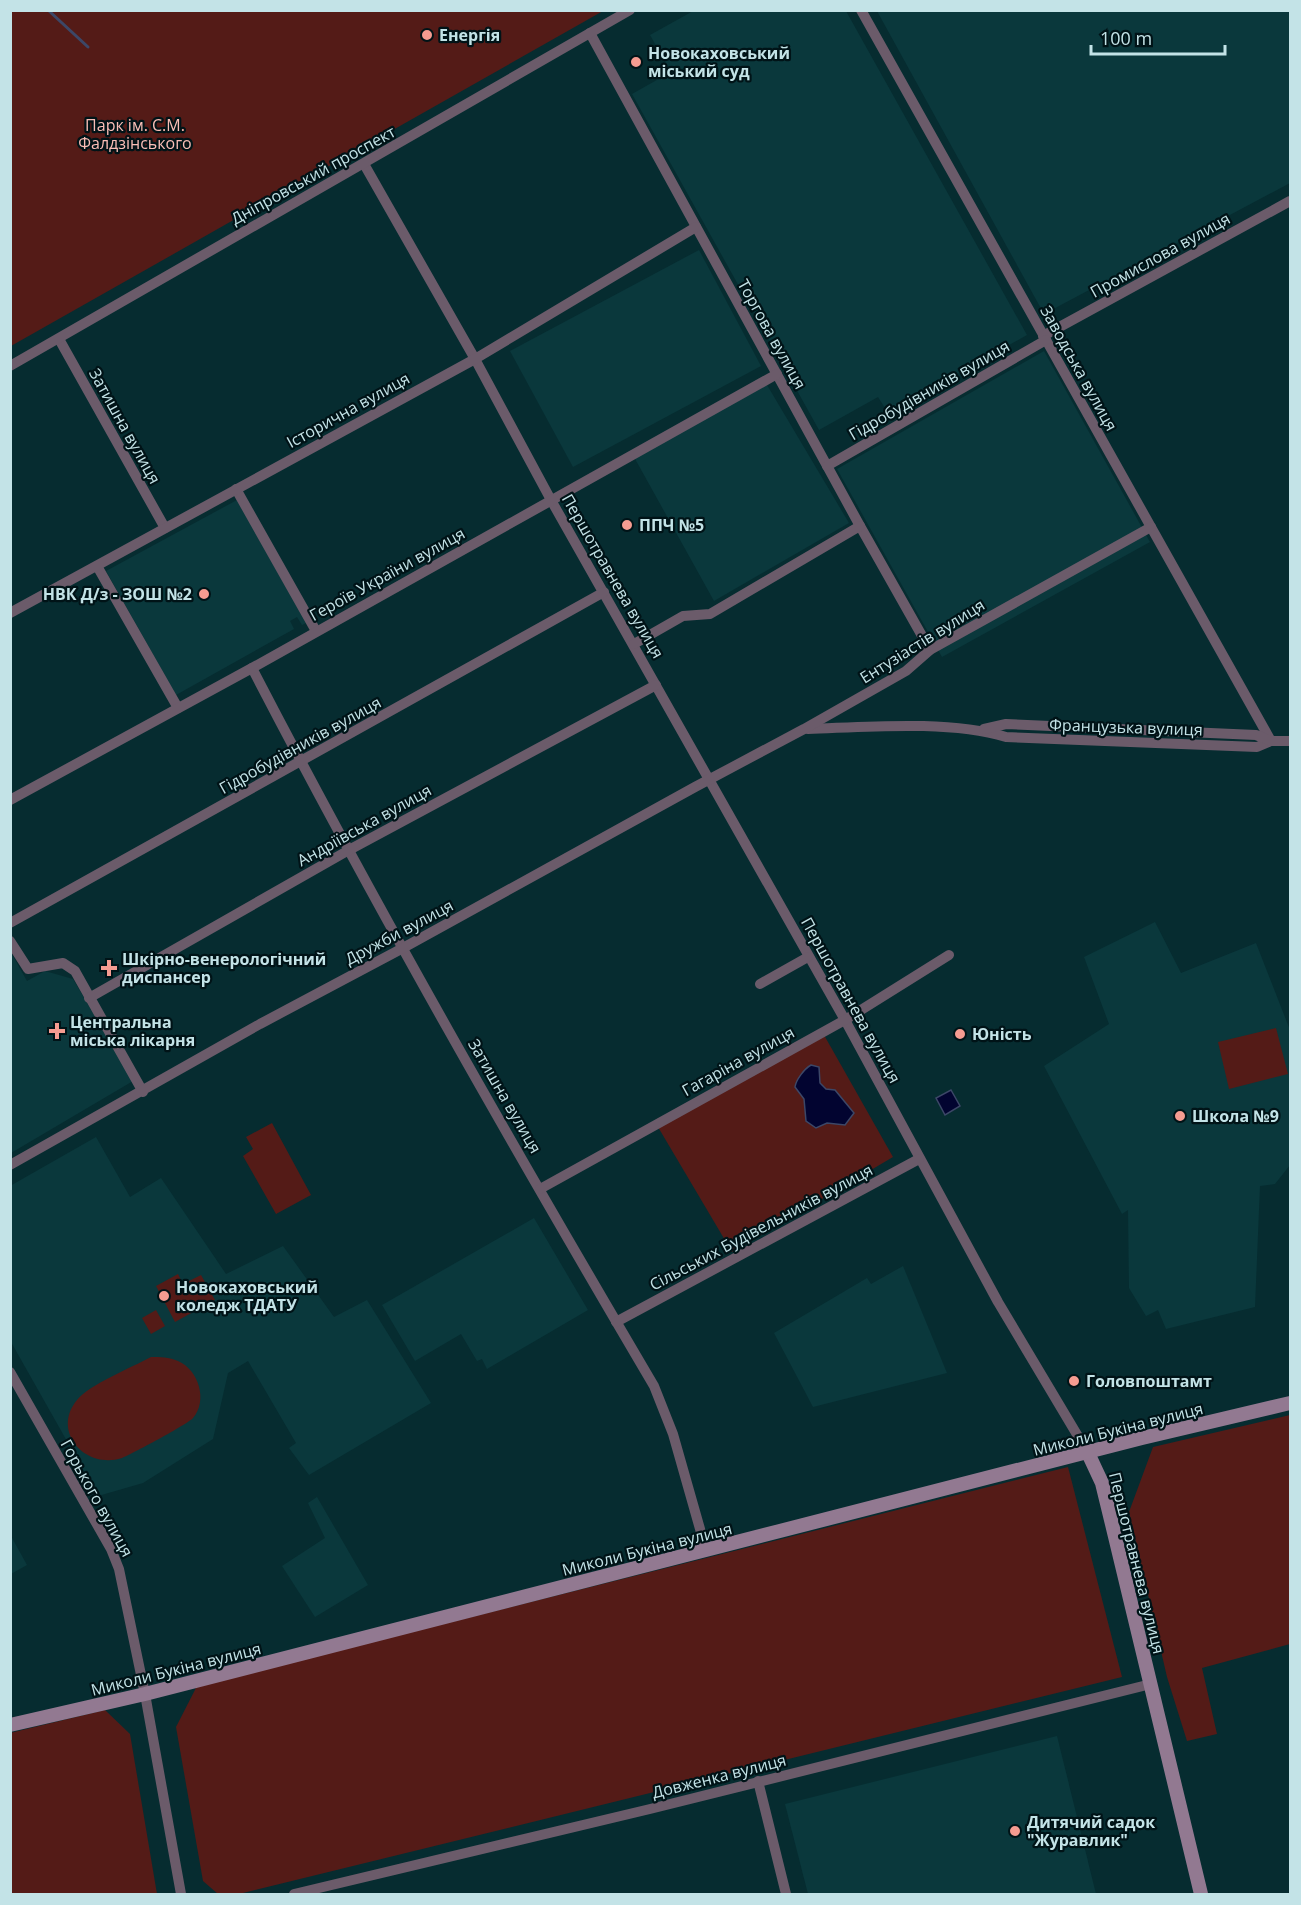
<svg xmlns="http://www.w3.org/2000/svg" width="1301" height="1905" viewBox="0 0 1301 1905" font-family="'Open Sans',sans-serif">
	<style>
		.built { fill: #0a383c }
		.green { fill: #541b17 }
		.water { fill: #020430; stroke: #3c4767; stroke-width: 1.5 }
		.lines { fill: none; stroke-linecap: round; stroke-linejoin: round }
		.stream { stroke: #3c4767; stroke-width: 3 }
		.street { stroke: #6b5b6a; stroke-width: 10 }
		.secondary { stroke: #927991; stroke-width: 14 }
		.poi-dot { fill: #f59c91; stroke: #001317; stroke-width: 2 }
		.labels { text-anchor: middle; dominant-baseline: central; stroke-width: 4.5; stroke-linejoin: round; paint-order: stroke }
		.poi-label { font-size: 16px; font-weight: bold; fill: #c3e3e7; stroke: #001317; text-anchor: start }
		.park-label { font-size: 16px; fill: #fabeb6; stroke: #001317 }
		.street-label { font-size: 16px; fill: #c3e3e7; stroke: #001317 }
	</style>
	<rect width="100%" height="100%" fill="#062c30"/>
	<g class="built">
		<polygon points="695,10 846,11 1027,335 888,413 878,397 819,430 632,94 671,72 650,35"/>
		<polygon points="877,11 1290,11 1290,183 1044,314"/>
		<polygon points="699,250 761,366 573,467 510,351"/>
		<polygon points="1044,351 1150,542 942,657 837,469"/>
		<polygon points="767,385 849,523 714,601 634,457"/>
		<polygon points="237,500 306,623 302,625 297,617 290,621 294,629 176,695 106,571"/>
		<polygon points="1155,922 1181,973 1256,943 1290,1030 1290,1165 1275,1184 1260,1186 1255,1307 1166,1329 1158,1310 1146,1316 1129,1288 1128,1210 1122,1214 1044,1066 1109,1024 1084,957"/>
		<polygon points="10,951 27,981 45,971 73,979 133,1081 11,1153"/>
		<polygon points="96,1137 130,1197 161,1178 226,1274 283,1246 334,1317 367,1300 431,1403 309,1475 289,1448 296,1443 248,1361 228,1373 213,1439 143,1483 98,1496 11,1342 10,1186"/>
		<polygon points="534,1218 588,1310 487,1369 482,1359 477,1361 461,1334 415,1361 382,1305"/>
		<polygon points="903,1266 947,1373 813,1407 774,1333 867,1278 871,1284"/>
		<polygon points="317,1497 368,1585 315,1617 282,1566 325,1538 308,1503"/>
		<polygon points="11,1536 27,1565 11,1574 10,1574"/>
		<polygon points="1057,1736 1096,1894 808,1894 785,1804"/>
	</g>
	<g class="green">
		<polygon points="11,10 603,10 603,11 11,346"/>
		<polygon points="1276,1028 1288,1074 1229,1089 1218,1042"/>
		<polygon points="824,1035 893,1157 732,1252 658,1127"/>
		<polygon points="272,1123 311,1195 276,1214 243,1156 253,1149 246,1137"/>
		<polygon points="178,1274 183,1284 201,1275 215,1300 175,1322 156,1286"/>
		<polygon points="156,1310 165,1326 151,1334 142,1318"/>
		<path d="M151,1357C160,1357 169,1357 178,1361C199,1370 208,1401 193,1418C188,1424 130,1455 122,1458C85,1470 51,1431 77,1400C90,1384 131,1368 151,1357Z"/>
		<polygon points="1290,1415 1290,1644 1202,1668 1217,1734 1187,1741 1167,1677 1129,1512 1153,1447"/>
		<polygon points="1068,1467 1122,1677 239,1894 218,1894 203,1881 176,1727 197,1686"/>
		<polygon points="105,1710 130,1734 157,1894 11,1894 10,1733"/>
	</g>
	<g class="water">
		<path d="M811,1065L819,1067L820,1083L826,1089L835,1090L854,1113L845,1125L827,1123L816,1128L806,1121L804,1099L795,1087C796,1080 804,1069 811,1065Z"/>
		<polygon points="951,1090 960,1106 945,1115 936,1098"/>
	</g>
	<g class="lines">
		<polyline class="stream" points="48,10 88,47"/>
		<g class="street">
			<polyline points="861,10 1271,741"/>
			<polyline points="590,33 860,526 930,650"/>
			<polyline points="364,164 475,359 551,500 845,1020 998,1302 1088,1453"/>
			<polyline points="1043,336 1290,201"/>
			<polyline points="59,339 165,528"/>
			<polyline points="10,366 630,10"/>
			<polyline points="827,466 1046,340"/>
			<polyline points="236,489 316,631"/>
			<polyline points="97,566 178,708"/>
			<polyline points="10,613 475,359 696,227"/>
			<polyline points="634,644 683,616 710,614 860,526"/>
			<path d="M252,668C378,911 515,1150 654,1386L673,1434L706,1550"/>
			<path d="M808,729C868,727 948,720 1006,737L1257,747L1271,741"/>
			<polyline points="984,729 1006,724 1256,735 1271,741 1290,741"/>
			<polyline points="10,800 252,668 777,374"/>
			<polyline points="10,923 604,592"/>
			<polyline points="10,941 28,969 63,963 75,971 143,1092"/>
			<polyline points="760,984 808,957"/>
			<polyline points="89,998 349,850 656,685"/>
			<polyline points="10,1165 260,1024 403,948 695,787 804,729 906,671 930,650 1151,527"/>
			<polyline points="540,1189 845,1020 949,955"/>
			<polyline points="616,1322 919,1159"/>
			<polyline points="10,1372 111,1549 119,1569 145,1694 181,1894"/>
			<polyline points="758,1781 786,1894"/>
			<polyline points="294,1894 650,1809 1151,1684"/>
		</g>
		<g class="secondary">
			<polyline points="1088,1453 1102,1483 1111,1520 1201,1894"/>
			<polyline points="10,1725 145,1694 1142,1438 1290,1403"/>
		</g>
	</g>
	<g class="poi-dot">
		<circle cx="427" cy="35" r="6"/>
		<circle cx="636" cy="62" r="6"/>
		<circle cx="627" cy="525" r="6"/>
		<circle cx="204" cy="594" r="6"/>
		<path d="M106 959h6v6h6v6h-6v6h-6v-6h-6v-6h6z"/>
		<path d="M54 1022h6v6h6v6h-6v6h-6v-6h-6v-6h6z"/>
		<circle cx="960" cy="1034" r="6"/>
		<circle cx="1180" cy="1116" r="6"/>
		<circle cx="164" cy="1296" r="6"/>
		<circle cx="1074" cy="1381" r="6"/>
		<circle cx="1015" cy="1831" r="6"/>
	</g>
	<g class="labels">
		<g class="poi-label">
			<text x="439" y="35">Енергія</text>
			<text x="648" y="53">Новокаховський<tspan x="648" dy="18">міський суд</tspan></text>
			<text x="639" y="525">ППЧ №5</text>
			<text x="192" y="594" text-anchor="end">НВК Д/з - ЗОШ №2</text>
			<text x="122" y="959">Шкірно-венерологічний<tspan x="122" dy="18">диспансер</tspan></text>
			<text x="70" y="1022">Центральна<tspan x="70" dy="18">міська лікарня</tspan></text>
			<text x="972" y="1034">Юність</text>
			<text x="1192" y="1116">Школа №9</text>
			<text x="176" y="1287">Новокаховський<tspan x="176" dy="18">коледж ТДАТУ</tspan></text>
			<text x="1086" y="1381">Головпоштамт</text>
			<text x="1027" y="1822">Дитячий садок<tspan x="1027" dy="18">"Журавлик"</tspan></text>
		</g>
		<g class="park-label">
			<text x="135" y="125">Парк ім. С.М.<tspan x="135" dy="18">Фалдзінського</tspan></text>
		</g>
		<g class="street-label">
			<text transform="translate(313 175) rotate(-29)">Дніпровський проспект</text>
			<text transform="translate(1160 255) rotate(-29)">Промислова вулиця</text>
			<text transform="translate(772 334) rotate(61)">Торгова вулиця</text>
			<text transform="translate(1079 368) rotate(61)">Заводська вулиця</text>
			<text transform="translate(929 390) rotate(-30)">Гідробудівників вулиця</text>
			<text transform="translate(348 410) rotate(-29)">Історична вулиця</text>
			<text transform="translate(125 426) rotate(61)">Затишна вулиця</text>
			<text transform="translate(387 574) rotate(-29)">Героїв України вулиця</text>
			<text transform="translate(613 576) rotate(60)">Першотравнева вулиця</text>
			<text transform="translate(922 641) rotate(-32)">Ентузіастів вулиця</text>
			<text transform="translate(1126 727) rotate(2)">Французька вулиця</text>
			<text transform="translate(300 745) rotate(-29)">Гідробудівників вулиця</text>
			<text transform="translate(364 825) rotate(-29)">Андріївська вулиця</text>
			<text transform="translate(399 932) rotate(-28)">Дружби вулиця</text>
			<text transform="translate(851 1000) rotate(61)">Першотравнева вулиця</text>
			<text transform="translate(738 1061) rotate(-29)">Гагаріна вулиця</text>
			<text transform="translate(505 1096) rotate(60)">Затишна вулиця</text>
			<text transform="translate(761 1227) rotate(-28)">Сільських Будівельників вулиця</text>
			<text transform="translate(1118 1429) rotate(-14)">Миколи Букіна вулиця</text>
			<text transform="translate(97 1498) rotate(61)">Горького вулиця</text>
			<text transform="translate(647 1549) rotate(-14)">Миколи Букіна вулиця</text>
			<text transform="translate(1137 1563) rotate(76)">Першотравнева вулиця</text>
			<text transform="translate(176 1669) rotate(-14)">Миколи Букіна вулиця</text>
			<text transform="translate(719 1776) rotate(-14)">Довженка вулиця</text>
		</g>
	</g>
	<rect width="1301" height="1905" fill="none" stroke="#c3e3e7" stroke-width="24"/>
	<path d="M1091 45v9h134v-9" fill="none" stroke="#c3e3e7" stroke-width="3"/>
	<text x="1100" y="45" font-size="18" fill="#c3e3e7" stroke="#001317" stroke-width="4.5" paint-order="stroke">100 m</text>
</svg>
